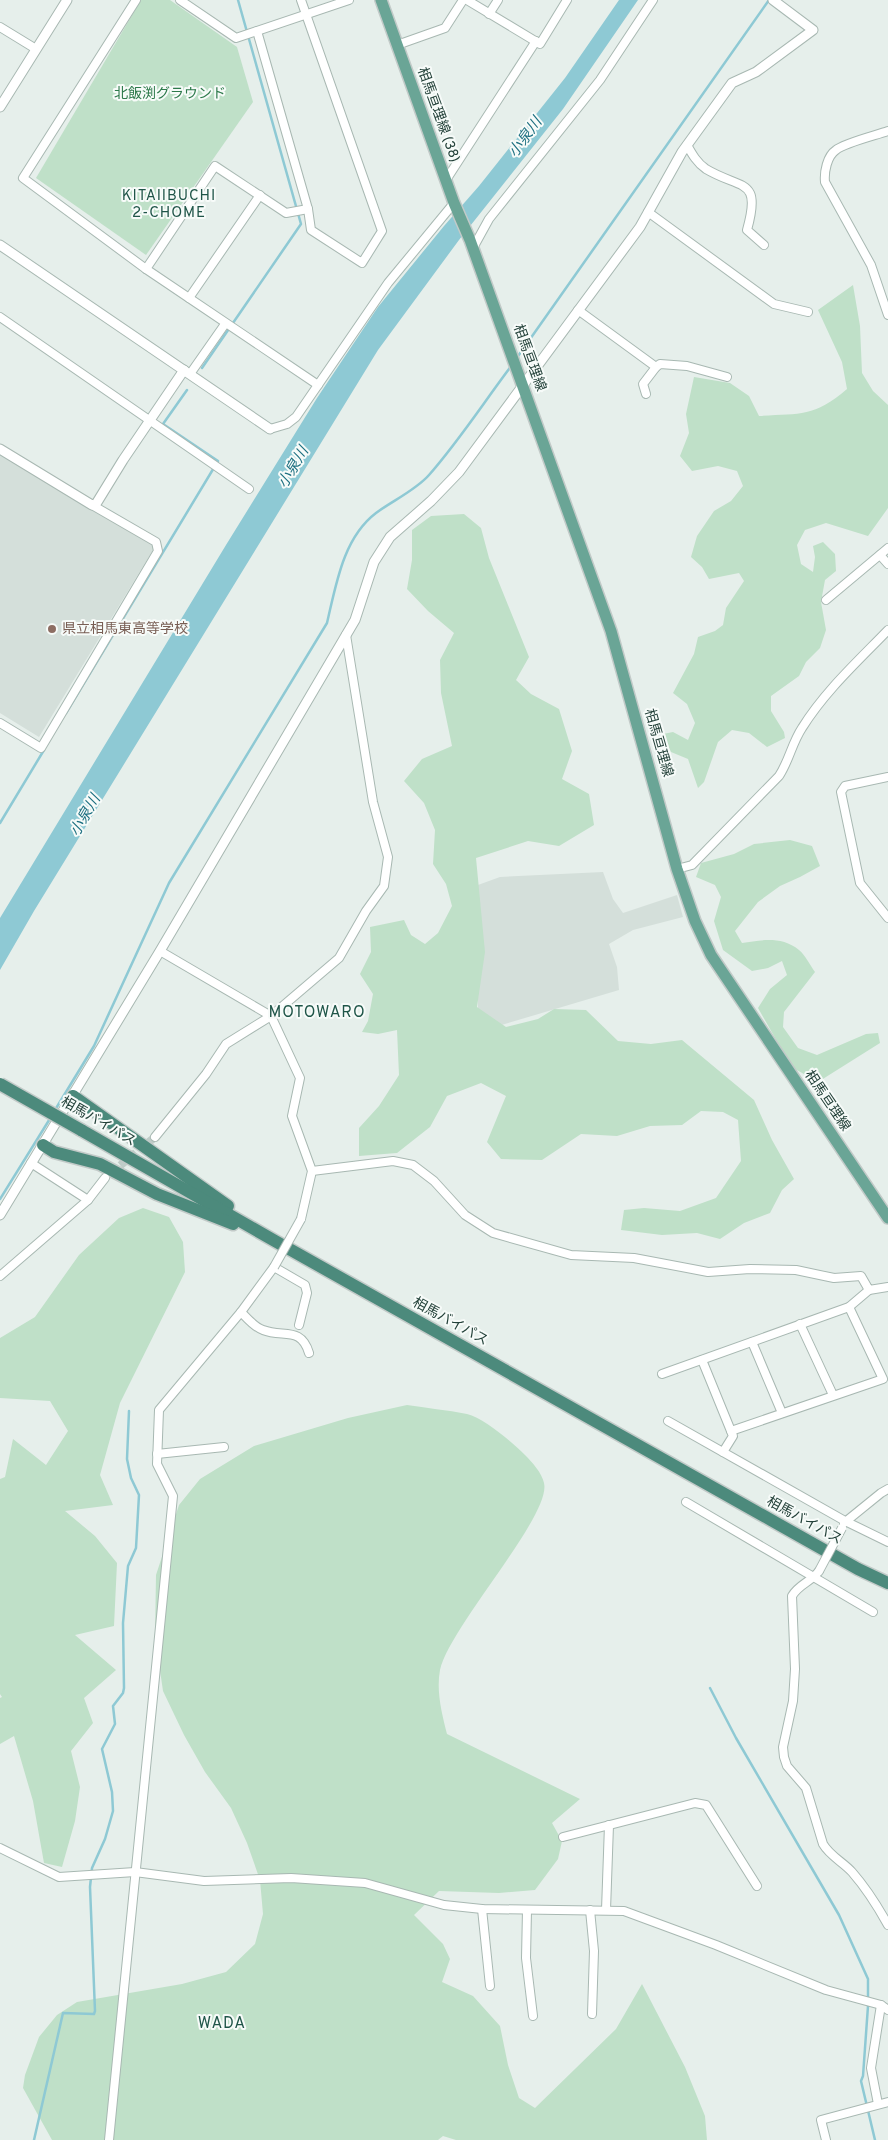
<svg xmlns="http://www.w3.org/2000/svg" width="888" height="2140" viewBox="0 0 888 2140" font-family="Overpass,'Noto Sans JP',sans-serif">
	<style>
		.built { fill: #d4dfda }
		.green { fill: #bfe0c8 }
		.water { fill: #8ec9d4 }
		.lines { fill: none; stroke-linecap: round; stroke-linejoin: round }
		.stream { stroke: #8ec9d4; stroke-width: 2.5 }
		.minor-tunnel { stroke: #bfccc8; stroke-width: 8; stroke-dasharray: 8 4; stroke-linecap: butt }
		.minor-casing { stroke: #a8b8b2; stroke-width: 10 }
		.tertiary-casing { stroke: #a8b8b2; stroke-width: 11 }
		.primary-casing { stroke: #c2cac8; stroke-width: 14 }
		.trunk-casing { stroke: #c2cac8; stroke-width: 15 }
		.minor { stroke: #fff; stroke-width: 8 }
		.tertiary { stroke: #fff; stroke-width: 9 }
		.primary { stroke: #6aa596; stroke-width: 11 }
		.trunk { stroke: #4c8a7c; stroke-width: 12 }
		.minor-bridge-casing { stroke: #a8b8b2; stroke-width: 10; stroke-linecap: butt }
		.trunk-bridge-casing { stroke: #c2cac8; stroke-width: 15; stroke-linecap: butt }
		.minor-bridge { stroke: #fff; stroke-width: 8 }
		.trunk-bridge { stroke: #4c8a7c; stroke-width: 12 }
		.education-dot { fill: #8d6e63; stroke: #f7fbf9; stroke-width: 2 }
		.labels { text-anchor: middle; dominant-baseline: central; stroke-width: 4; stroke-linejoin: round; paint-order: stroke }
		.park-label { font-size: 14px; fill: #2d7a4b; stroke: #f7fbf9 }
		.street-label { font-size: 14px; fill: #24423a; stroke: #f7fbf9 }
		.education-label { font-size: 14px; fill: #785e54; stroke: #f7fbf9; text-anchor: start }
		.water-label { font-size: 15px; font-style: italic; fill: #1c6f80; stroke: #f7fbf9 }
		.neighbourhood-label { font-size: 15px; letter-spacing: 1px; fill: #1f5548; stroke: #f7fbf9 }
		.quarter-label { font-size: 16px; letter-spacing: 1px; fill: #1f5548; stroke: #f7fbf9 }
	</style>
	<rect width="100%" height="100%" fill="#e6efeb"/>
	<g class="built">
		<polygon points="0,452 156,545 39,737 0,713"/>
		<polygon points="603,872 613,899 623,913 677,895 683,917 633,930 609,944 617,967 619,990 478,1032 478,885 500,877"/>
	</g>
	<g class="green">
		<polygon points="141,0 170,0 237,47 253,102 146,255 36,178"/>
		<path d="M853,285L860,326L862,373L873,391L888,405V508L868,536L826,523L805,530L797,545L801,564L813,572L815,557L813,546L823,542L835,554L836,571L825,580L821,602L826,630L820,648L806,662L799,676L771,696V711L784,732L785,738L767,747L749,733L732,730L718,742L704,782L698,788L688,759L671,752L663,734L673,732L688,740L695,723L687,704L673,693L694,654L698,637L715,631L723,625L726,608L744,581L739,573L709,579L702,567L691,557L697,536L714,511L731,501L743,486L737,471L718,466L692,471L680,456L689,433L686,414L694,377L730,383L749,396L759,416C800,413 813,418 847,389L842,362L818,310Z"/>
		<polygon points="464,514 481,528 489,558 529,657 516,680 531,694 559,709 572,751 562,779 589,794 594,825 559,846 528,841 476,858 485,952 477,1007 506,1027 538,1019 554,1009 586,1010 618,1041 651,1044 682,1040 754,1100 772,1140 794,1179 782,1190 770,1213 744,1223 720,1239 697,1233 662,1235 621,1230 624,1210 644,1208 680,1211 716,1198 741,1161 738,1120 723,1112 701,1111 682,1125 650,1126 617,1136 581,1134 542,1160 501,1159 487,1142 506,1096 481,1083 447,1096 430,1127 397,1153 359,1156 359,1128 379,1106 399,1075 397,1030 378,1034 362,1032 368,1021 373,994 360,974 371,952 370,927 404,920 411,935 425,944 438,933 452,906 446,884 433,864 435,830 424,803 404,781 422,759 452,746 441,693 440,660 454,633 428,611 407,589 412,560 412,530 431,516"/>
		<path d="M790,840L812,846L820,866L800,877L780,886L758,902L735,931L742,943C761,940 782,936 799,950C805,955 810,965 815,972L784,1012L783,1027L798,1048L817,1055L866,1034L878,1033L880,1043L818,1082L795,1069L778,1043L758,1008L770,989L787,975L782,961L768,968L752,971L723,950L714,921L721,897L715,885L696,877L701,863L734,854L754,844Z"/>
		<polygon points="143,1208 169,1217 183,1242 185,1272 120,1403 100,1475 113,1505 65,1511 95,1536 117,1563 114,1626 75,1635 116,1670 84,1698 93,1723 71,1751 80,1787 75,1821 62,1867 44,1863 33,1801 14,1736 0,1744 0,1698 2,1697 0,1694 0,1479 5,1477 13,1439 46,1465 68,1431 50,1401 0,1398 0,1338 35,1317 79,1255 119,1218"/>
		<path d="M407,1405C426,1408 447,1410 467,1414C484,1418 512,1442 525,1455C532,1462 542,1473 544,1483C552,1515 450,1626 440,1670C436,1691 442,1714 447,1734L580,1799L552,1823L562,1841L558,1859L535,1890L499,1893L439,1891L414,1915L443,1944L450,1959L442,1982L473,1996L500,2026L508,2065L519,2098L535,2108L616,2029L642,1984L685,2067L705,2116L707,2140H456L443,2136L438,2140H52L23,2088L25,2075L39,2037L57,2015L77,2002L182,1984L226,1972L255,1944L263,1914L260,1880L247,1843L231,1808L205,1772L184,1735L163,1691L155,1636L156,1575L179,1505L200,1479L254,1446L348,1418Z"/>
	</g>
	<polygon class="water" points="619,0 638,0 563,109 459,240 378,350 34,911 0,970 0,918 226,545 317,398 378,307 444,226 479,186 565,78"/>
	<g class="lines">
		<g class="stream">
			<polyline points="516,359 769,0"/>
			<polyline points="202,368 301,224 238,0"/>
			<polyline points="66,713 218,461 163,424 187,390"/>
			<polyline points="0,823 44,750"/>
			<path d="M55,1110L94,1046L169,883L327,623C336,585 343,538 376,513C392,501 416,490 429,475C459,441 484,402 512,365"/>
			<polyline points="0,1199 51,1117"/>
			<polyline points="710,1688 736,1738 839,1915 868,1979 868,2006 863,2076 861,2081 875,2140"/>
			<polyline points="34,2140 63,2013 94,2014 95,2011 90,1887 92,1868 105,1839 113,1811 112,1792 102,1749 115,1724 113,1706 123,1693 124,1688 123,1623 128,1566 136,1548 139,1495 131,1478 127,1459 129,1411"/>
		</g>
		<polyline class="minor-tunnel" points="111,1173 155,1137"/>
		<defs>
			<g id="minor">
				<polyline points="136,0 23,178 146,269 318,385"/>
				<polyline points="180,0 236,38 349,0"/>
				<polyline points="467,0 540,44 567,0"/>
				<polyline points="489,14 498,0"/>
				<polyline points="0,27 36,49"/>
				<polyline points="257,31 308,209 311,230 362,263 382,231 301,0"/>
				<polyline points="397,45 445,28 463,0"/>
				<path d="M888,131C877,135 844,143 836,150C827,156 824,172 825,182L871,265L888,315"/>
				<path d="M687,145C692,154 697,163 706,169C741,190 762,177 747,230L764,245"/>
				<polyline points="446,180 536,41"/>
				<polyline points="648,212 774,304 808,312"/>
				<polyline points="473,248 489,219 600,80 653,0"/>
				<polyline points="146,269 215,166 286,213 308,209"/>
				<polyline points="189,298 260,195"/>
				<polyline points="578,310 656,367 643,384 646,394"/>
				<polyline points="0,317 249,489"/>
				<polyline points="656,367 660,364 687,366 727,377"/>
				<polyline points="190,374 225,324"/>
				<polyline points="270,429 287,424 296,417 388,283 454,203"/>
				<polyline points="880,555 888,564"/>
				<polyline points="826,600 888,548"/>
				<polyline points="0,723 41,748 158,551 156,542 92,505"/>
				<polyline points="888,777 845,786 841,792 860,883 888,918"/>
				<path d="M677,869L692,865L779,776C789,761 792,743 802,728C825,691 858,661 888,630"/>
				<polyline points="160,951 271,1016 300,1078 292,1116 312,1171 301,1219"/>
				<polyline points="155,1137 206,1074 226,1044 271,1016 339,958 366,911 384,886 388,857 373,802 346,635"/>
				<polyline points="31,1163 88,1200"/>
				<polyline points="312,1171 393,1161 413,1165 434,1181 465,1215 493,1233 571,1255 634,1258 708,1272 750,1269 796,1270 834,1278 861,1276 869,1290 888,1287"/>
				<polyline points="0,1276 88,1200 105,1178"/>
				<path d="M241,1312C247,1318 254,1327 263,1330C283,1338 301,1326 309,1353"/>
				<polyline points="800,1324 833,1395"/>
				<polyline points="752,1342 782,1413"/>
				<polyline points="702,1360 731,1431 883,1379 849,1307"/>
				<polyline points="662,1374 849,1307 869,1290"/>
				<polyline points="668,1421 845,1521 888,1542"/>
				<polyline points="723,1452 733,1436 731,1431"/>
				<polyline points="157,1454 224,1447"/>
				<polyline points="686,1502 873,1612"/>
				<polyline points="844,1523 881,1493 888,1489"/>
				<path d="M819,1571C811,1582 799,1584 792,1596L795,1669L793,1701L783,1747L784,1757L787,1766L806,1788L823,1844C830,1856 843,1862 852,1872C866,1888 878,1907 888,1925"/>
				<polyline points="563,1837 695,1803 706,1805 757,1886"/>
				<polyline points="0,1848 59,1877 135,1872 204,1881 291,1878 365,1883 444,1905 482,1909 624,1911 716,1945 826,1990 881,2005 888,2010"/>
				<polyline points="482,1909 490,1986"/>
				<polyline points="527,1910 526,1958 533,2016"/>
				<polyline points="590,1910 594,1951 592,2014"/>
				<polyline points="606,1910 609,1825"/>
				<polyline points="878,2104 871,2068 881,2005"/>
				<polyline points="109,2140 173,1496 157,1464 159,1410 241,1312 274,1267 305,1285 307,1293 299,1325"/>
				<polyline points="826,2140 821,2120 888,2102"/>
			</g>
			<g id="tertiary">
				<polyline points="0,107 67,0"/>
				<polyline points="0,245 270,429"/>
				<polyline points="0,449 92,505 96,504 123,460 184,370"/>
				<polyline points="0,1215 160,951 355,620 374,562 390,537 431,501 459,472 640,227 682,152 732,83 756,72 813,30 773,0"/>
			</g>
			<polyline id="primary" points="381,0 454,203 470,240 611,631 677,869 695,921 711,955 888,1218"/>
			<g id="trunk">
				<polyline points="73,1096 228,1206"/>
				<polyline points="81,1130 275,1241 858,1569 888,1583"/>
				<polyline points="43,1145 54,1152 100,1164 157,1194 233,1224"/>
			</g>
		</defs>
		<use href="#minor" class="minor-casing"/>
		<use href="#tertiary" class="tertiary-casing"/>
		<use href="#primary" class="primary-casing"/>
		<use href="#trunk" class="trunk-casing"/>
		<use href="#minor" class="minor"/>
		<use href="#tertiary" class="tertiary"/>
		<use href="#primary" class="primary"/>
		<use href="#trunk" class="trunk"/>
		<defs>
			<g id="minor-bridge">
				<polyline points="274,1267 301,1219"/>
				<polyline points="819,1571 842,1528"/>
			</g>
			<polyline id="trunk-bridge" points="0,1084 81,1130"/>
		</defs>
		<use href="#minor-bridge" class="minor-bridge-casing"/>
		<use href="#trunk-bridge" class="trunk-bridge-casing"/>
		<use href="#minor-bridge" class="minor-bridge"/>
		<use href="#trunk-bridge" class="trunk-bridge"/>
	</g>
	<circle class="education-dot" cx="52" cy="629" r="5"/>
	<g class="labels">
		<g class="park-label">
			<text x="170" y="94">北飯渕グラウンド</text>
		</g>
		<g class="street-label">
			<text transform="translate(438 115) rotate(70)">相馬亘理線 (38)</text>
			<text transform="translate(529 358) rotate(70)">相馬亘理線</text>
			<text transform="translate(658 743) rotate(74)">相馬亘理線</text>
			<text transform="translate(827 1101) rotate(56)">相馬亘理線</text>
			<text transform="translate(98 1122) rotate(30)">相馬バイパス</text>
			<text transform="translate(450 1322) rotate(29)">相馬バイパス</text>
			<text transform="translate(804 1521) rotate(29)">相馬バイパス</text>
		</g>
		<g class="education-label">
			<text x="62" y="629">県立相馬東高等学校</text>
		</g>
		<g class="water-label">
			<text transform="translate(526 138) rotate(-54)">小泉川</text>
			<text transform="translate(294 468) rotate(-59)">小泉川</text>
			<text transform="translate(86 816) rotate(-60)">小泉川</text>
		</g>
		<g class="neighbourhood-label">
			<text x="169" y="196">KITAIIBUCHI<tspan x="169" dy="17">2-CHOME</tspan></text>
		</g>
		<g class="quarter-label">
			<text x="317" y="1013">MOTOWARO</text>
			<text x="222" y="2024">WADA</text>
		</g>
	</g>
</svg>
